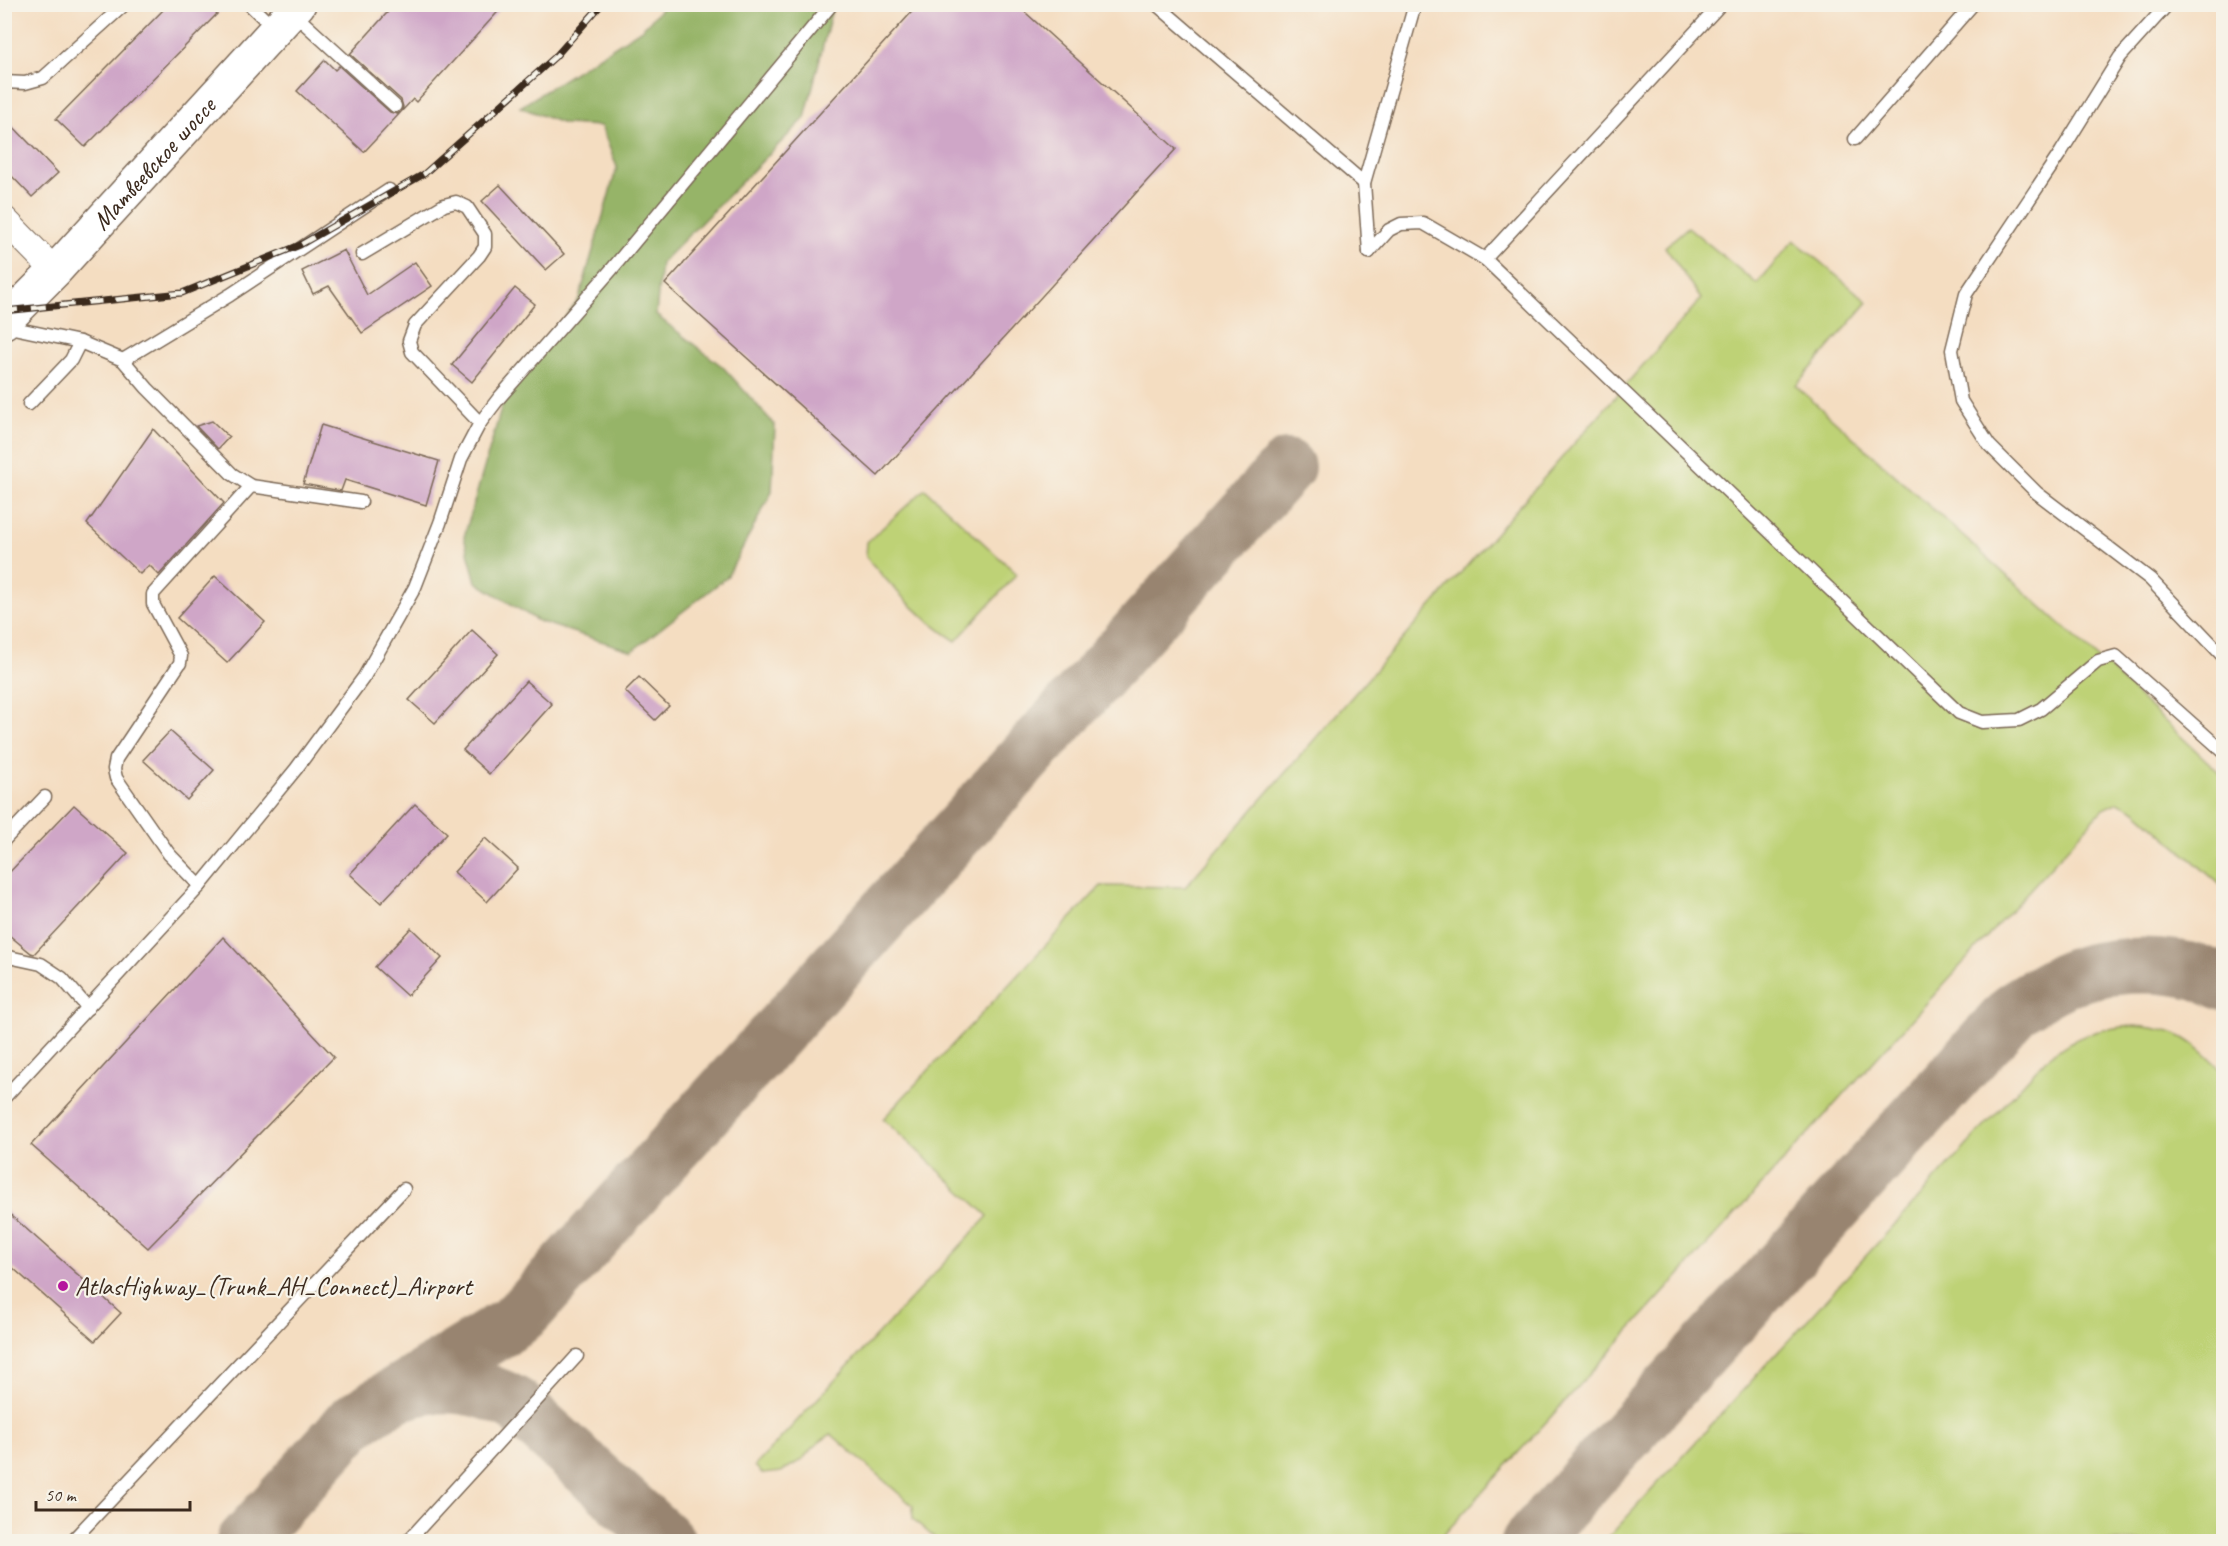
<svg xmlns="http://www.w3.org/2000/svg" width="2228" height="1546" viewBox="0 0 2228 1546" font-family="Caveat,sans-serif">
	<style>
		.green { fill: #bed276; stroke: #7c7e4a; stroke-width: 1.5 }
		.forest { fill: #96b467; stroke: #686f42; stroke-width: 1.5 }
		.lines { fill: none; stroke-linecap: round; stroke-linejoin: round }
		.taxiway { stroke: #988470; stroke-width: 56 }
		.building { fill: #cfa6c7 }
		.lane-casing { stroke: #7c6957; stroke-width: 15 }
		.street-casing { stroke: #7c6957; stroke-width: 28 }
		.secondary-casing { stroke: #7c6957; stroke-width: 36 }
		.lane { stroke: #fff; stroke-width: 12 }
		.street { stroke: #fff; stroke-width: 26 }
		.secondary { stroke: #fff; stroke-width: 33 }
		.rail-casing { stroke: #3b2a1e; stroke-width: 7 }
		.rail { stroke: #f7f3e8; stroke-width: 4.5; stroke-dasharray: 14; stroke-linecap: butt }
		.poi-dot { fill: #b5179e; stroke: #f7f3e8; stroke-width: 2 }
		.labels { text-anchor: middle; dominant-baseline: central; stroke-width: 4.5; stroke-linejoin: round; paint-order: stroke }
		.street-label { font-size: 26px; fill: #3b2a1e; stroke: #f7f3e8 }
		.poi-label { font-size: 26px; fill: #3b2a1e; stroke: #f7f3e8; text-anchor: start }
	</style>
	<rect width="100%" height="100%" fill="#f7f3e8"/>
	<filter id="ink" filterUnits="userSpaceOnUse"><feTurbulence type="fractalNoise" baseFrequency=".0167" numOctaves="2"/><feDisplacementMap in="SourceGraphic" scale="12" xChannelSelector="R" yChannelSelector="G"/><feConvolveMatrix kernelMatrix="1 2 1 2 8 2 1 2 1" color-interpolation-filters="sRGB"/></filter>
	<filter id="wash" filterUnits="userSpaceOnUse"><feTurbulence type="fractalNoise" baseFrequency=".008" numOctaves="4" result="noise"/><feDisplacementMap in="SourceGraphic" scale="24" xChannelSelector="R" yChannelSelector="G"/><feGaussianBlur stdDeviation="1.35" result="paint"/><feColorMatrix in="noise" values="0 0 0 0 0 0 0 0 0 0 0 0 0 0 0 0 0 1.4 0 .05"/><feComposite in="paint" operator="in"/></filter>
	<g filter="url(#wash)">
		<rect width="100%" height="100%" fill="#f4ddc1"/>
		<g class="green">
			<polygon points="1688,227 1757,284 1794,240 1868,302 1796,386 2086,647 2223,776 2223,887 2136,811 2118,802 2103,809 1438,1541 938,1541 913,1519 913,1506 831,1434 813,1447 803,1459 781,1472 763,1474 755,1466 988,1216 883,1119 1101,886 1185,887 1701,299 1665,247"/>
			<path d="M925,489L1017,574L956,641C920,618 894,589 866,557L867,542Z"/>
			<path d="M2135,1026C2182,1030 2190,1040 2223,1071V1541H1605L2046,1059C2075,1036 2097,1028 2135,1026Z"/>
		</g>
		<polygon class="forest" points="665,5 833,5 805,118 661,263 656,315 723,367 775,425 772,492 727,577 632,651 538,621 476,582 464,537 504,399 579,299 617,167 601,126 564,124 520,107 642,29"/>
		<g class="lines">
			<g class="taxiway">
				<path d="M404,1392C441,1379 487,1386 519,1407L668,1542"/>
				<polyline points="244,1542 354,1420 512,1323 527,1310 1287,467"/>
				<path d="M1529,1542L2018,1006C2039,993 2063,978 2088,972C2130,962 2185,962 2224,983"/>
			</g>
		</g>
		<g id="blocks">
			<g class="building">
				<polygon points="169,4 211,4 219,12 85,147 56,119"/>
				<polygon points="395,4 505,4 416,102 413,99 364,152 297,91 325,60 335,70 339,66 390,112 397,114 401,112 403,107 401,100 350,54"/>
				<polygon points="919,4 1016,4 1176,149 878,476 665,284"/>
				<polygon points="4,117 58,173 32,197 4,168"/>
				<polygon points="500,185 564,254 546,270 482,201"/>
				<polygon points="344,250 367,295 415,262 432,286 362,333 329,286 313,294 302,271"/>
				<polygon points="515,288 535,304 472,382 452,365"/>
				<polygon points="212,421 229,437 218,449 196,426"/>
				<polygon points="321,425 439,461 426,505 345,480 341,491 303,484"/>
				<polygon points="153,429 224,503 159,575 149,565 140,574 87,524"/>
				<polygon points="215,576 265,622 227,663 177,618"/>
				<polygon points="472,630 498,654 435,723 409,700"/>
				<polygon points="639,677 669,706 655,720 625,691"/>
				<polygon points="526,681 552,704 489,774 463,750"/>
				<polygon points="170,731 214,770 187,800 143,760"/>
				<polygon points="415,804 447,833 381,903 350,874"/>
				<polygon points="74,805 128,853 34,954 31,953 4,931 4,878"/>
				<polygon points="485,838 518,868 487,902 454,872"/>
				<polygon points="411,928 442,958 407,996 375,967"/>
				<polygon points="223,937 334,1057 148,1248 31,1145"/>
				<polygon points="4,1209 121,1313 95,1341 4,1260"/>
			</g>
		</g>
	</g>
	<g filter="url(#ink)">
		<use href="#blocks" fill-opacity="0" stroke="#7c6957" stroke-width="1.5"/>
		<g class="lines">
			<defs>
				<g id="lane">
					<polyline points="249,4 275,29"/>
					<polyline points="1156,4 1364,183"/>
					<polyline points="2168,4 2120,57 2061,152 1966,294 1952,350 1961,401 1989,445 2037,493 2150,579 2224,657"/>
					<polyline points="293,13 395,106"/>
					<polyline points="4,82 25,83 43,78 125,4"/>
					<polyline points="1855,139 1973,4"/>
					<polyline points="1369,252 1389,230 1401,224 1423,223 1485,259 1959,713 1982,722 2019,720 2041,709 2098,661 2116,656 2224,752"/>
					<polyline points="1369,252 1364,183 1415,4"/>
					<polyline points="362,254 444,205 456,202 467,207 485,234 485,247 479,256 415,325 409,341 412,352 480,423"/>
					<polyline points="1485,259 1721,4"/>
					<polyline points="4,326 80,342 123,360 147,388 232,474 251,486 361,502"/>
					<polyline points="123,360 230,295 389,190"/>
					<polyline points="29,404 71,360 80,342"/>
					<polyline points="4,840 45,797"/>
					<polyline points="200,886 169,854 116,778 114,769 116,759 180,663 181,656 153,604 153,594 251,486"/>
					<polyline points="4,956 41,964 62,978 88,1008"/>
					<polyline points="4,1098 200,886 296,769 364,677 415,587 440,523 461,459 480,423 499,398 612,269 832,4"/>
					<polyline points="71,1542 404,1189"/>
					<polyline points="407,1542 577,1356"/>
				</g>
				<polyline id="street" points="4,219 55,271"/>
				<g id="secondary">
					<path id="s1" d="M4,322L55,271L299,4"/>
				</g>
			</defs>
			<use href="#lane" class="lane-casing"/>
			<use href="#street" class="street-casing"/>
			<use href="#secondary" class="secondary-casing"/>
			<use href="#lane" class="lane"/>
			<use href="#street" class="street"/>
			<use href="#secondary" class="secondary"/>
			<defs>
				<polyline id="rail" points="4,311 182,293 300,245 424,174 555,57 602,4"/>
			</defs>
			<use href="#rail" class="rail-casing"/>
			<use href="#rail" class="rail"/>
		</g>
	</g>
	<circle class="poi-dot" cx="63" cy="1286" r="6"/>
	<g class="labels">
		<g class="street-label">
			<text stroke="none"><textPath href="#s1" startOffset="218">Матвеевское шоссе</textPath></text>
		</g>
		<g class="poi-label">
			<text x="75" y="1286">AtlasHighway_(Trunk_AH_Connect)_Airport</text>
		</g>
	</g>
	<rect width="2228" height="1546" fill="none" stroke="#f7f3e8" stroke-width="24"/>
	<path d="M36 1501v9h154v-9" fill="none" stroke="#3b2a1e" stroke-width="3"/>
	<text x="45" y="1501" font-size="18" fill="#3b2a1e" stroke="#f7f3e8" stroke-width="4.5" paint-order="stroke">50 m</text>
</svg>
